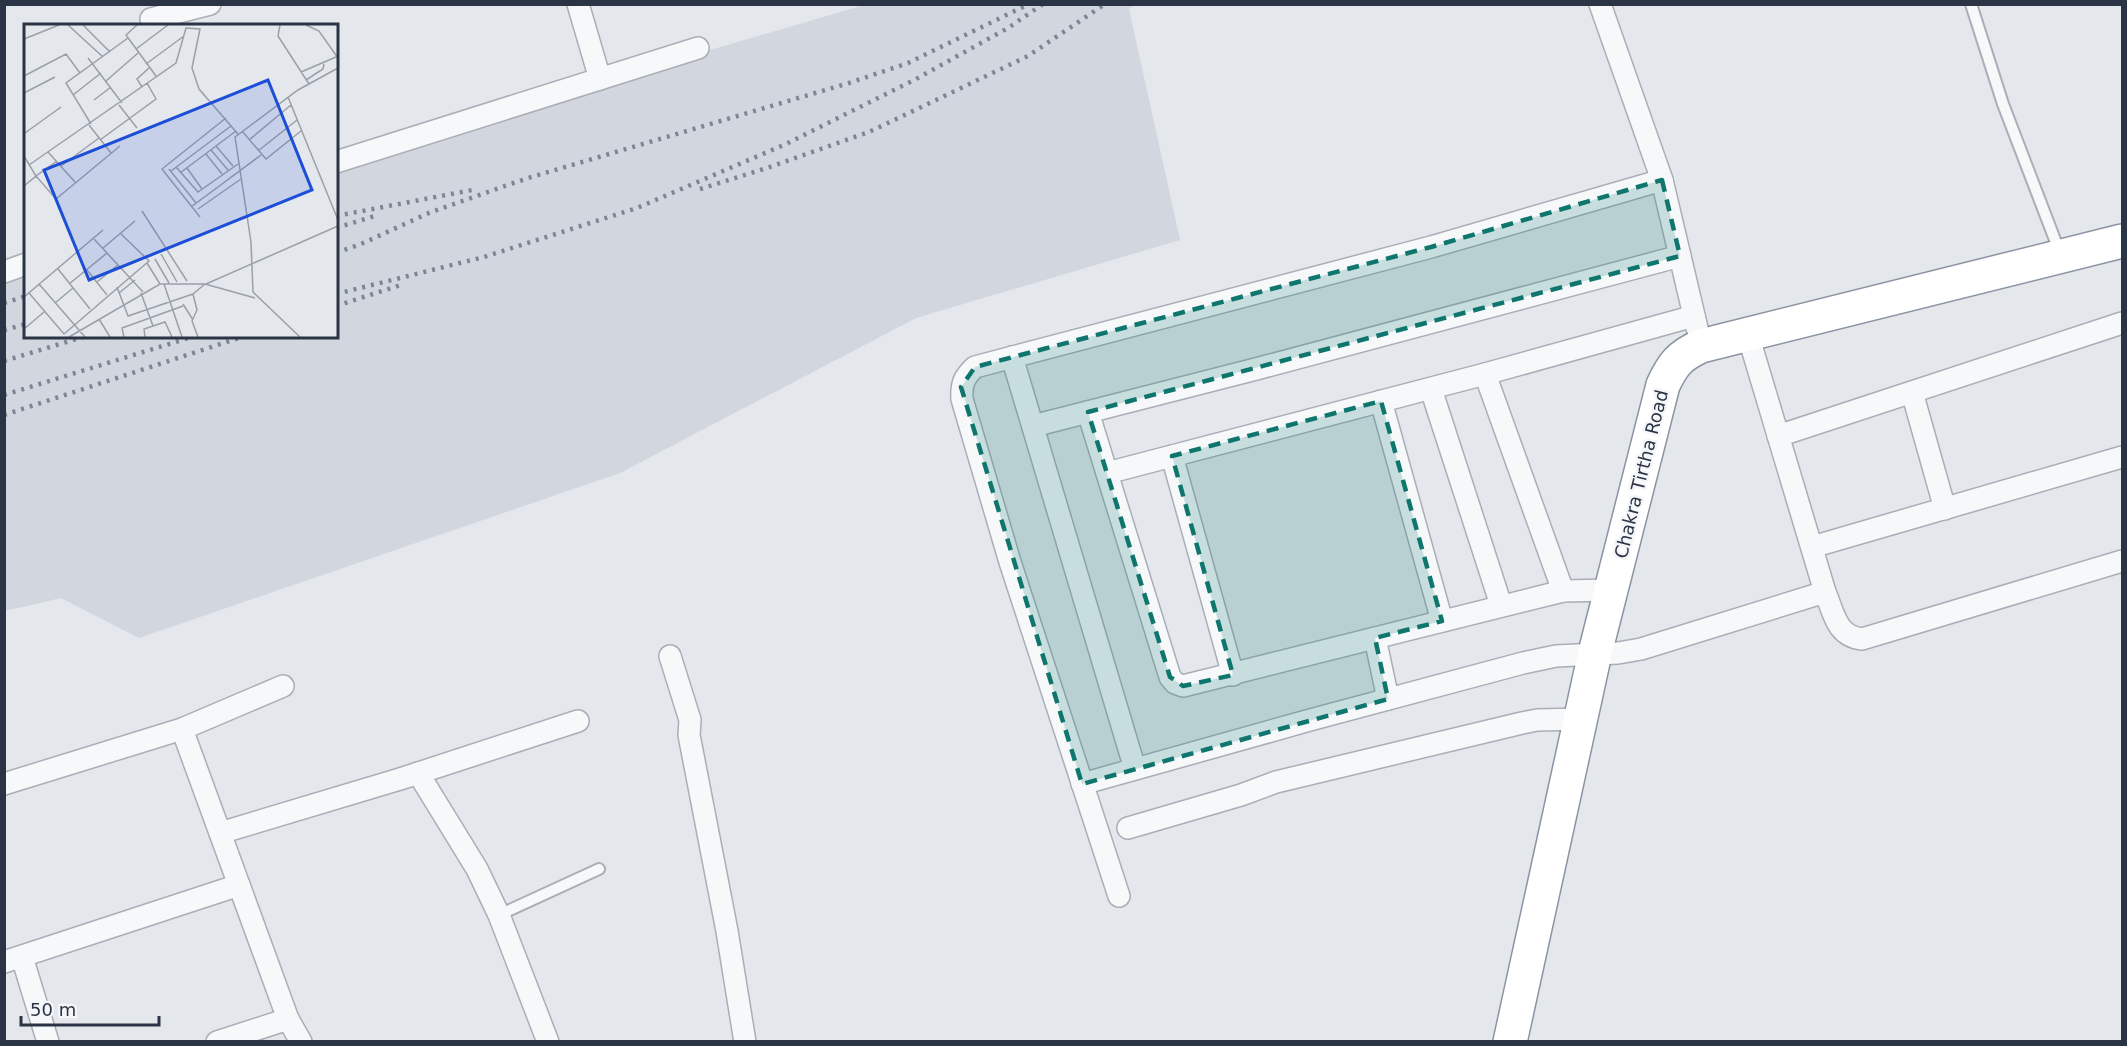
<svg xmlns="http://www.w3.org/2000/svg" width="2127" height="1046" viewBox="0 0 2127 1046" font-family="'DejaVu Sans',sans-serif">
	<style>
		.built { fill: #d2d6de }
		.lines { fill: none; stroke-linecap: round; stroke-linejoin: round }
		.lane-casing { stroke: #a9aeb7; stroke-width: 14 }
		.street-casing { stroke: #a9aeb7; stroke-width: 24 }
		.highway-casing { stroke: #8b94a3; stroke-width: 36 }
		.lane { stroke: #f7f8fa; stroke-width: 10 }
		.street { stroke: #f7f8fa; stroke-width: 21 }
		.highway { stroke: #fff; stroke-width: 33 }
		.rail { stroke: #7d8696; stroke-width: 4.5; stroke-dasharray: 3 6; stroke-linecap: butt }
		.marked { fill: #0f766e; fill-opacity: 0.2; stroke: #0f766e; stroke-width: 4.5; stroke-dasharray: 12 8; stroke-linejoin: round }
		.labels { text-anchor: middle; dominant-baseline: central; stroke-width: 5; stroke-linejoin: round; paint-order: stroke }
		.street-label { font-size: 18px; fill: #2b3445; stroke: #f4f6f9 }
		.inset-road { fill: none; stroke: #9a9fa9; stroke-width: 1.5 }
		.view { fill: #1d4ed8; fill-opacity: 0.15; stroke: #1d4ed8; stroke-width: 3 }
		.inset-edge { fill: none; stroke: #2b3445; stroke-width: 3 }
	</style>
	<rect width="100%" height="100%" fill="#e4e7ec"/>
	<polygon class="built" points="864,5 1134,5 1129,9 1180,240 916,318 620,473 139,638 61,598 5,611 5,258 25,252 26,336 336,336 336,160"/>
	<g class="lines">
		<defs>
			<g id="lane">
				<polyline points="1971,4 2003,104 2060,253"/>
				<polyline points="499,915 599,869"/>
			</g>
			<g id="street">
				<polyline points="578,4 600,79"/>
				<polyline points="1600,4 1662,180 1697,328"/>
				<polyline points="151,19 210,4"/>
				<polyline points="336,162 698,48"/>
				<polyline points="4,272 26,264"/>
				<path d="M1748,335L1825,592C1834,613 1836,636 1862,639L2122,561"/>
				<polyline points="1012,357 1135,769"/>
				<polyline points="1485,374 1563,591"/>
				<polyline points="1431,389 1501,605"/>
				<polyline points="1912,392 1945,509"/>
				<polyline points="1381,401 1442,621"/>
				<polyline points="1088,412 1170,677 1175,683 1183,686 1563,591 1611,590"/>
				<polyline points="1033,426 1256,369 1680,256"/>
				<polyline points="1778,436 2122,323"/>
				<polyline points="1172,456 1233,675"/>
				<polyline points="1107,473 1485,374 1694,316"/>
				<polyline points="1812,547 2122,457"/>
				<polyline points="1375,638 1388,699"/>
				<polyline points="670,656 690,720 689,735 727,931 745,1042"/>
				<polyline points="182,729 288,1019 301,1042"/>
				<polyline points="418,773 477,869 499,915 548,1042"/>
				<polyline points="4,784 182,729 283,686"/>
				<polyline points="1082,784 1310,720 1523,663 1556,656 1618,653 1641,649 1825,592"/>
				<polyline points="1128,828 1241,795 1276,782 1522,723 1537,720 1581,719"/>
				<polyline points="220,833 400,779 578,721"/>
				<path d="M1119,896L1010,562L962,399C961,384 964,377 975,367L1431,247L1662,180"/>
				<polyline points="22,957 48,1042"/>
				<polyline points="4,962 239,885"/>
				<polyline points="217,1042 288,1019"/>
			</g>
			<path id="highway" d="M1510,1042L1595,653L1663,385C1673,364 1679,356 1701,346L2122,241"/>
		</defs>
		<use href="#lane" class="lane-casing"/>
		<use href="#street" class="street-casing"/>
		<use href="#highway" class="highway-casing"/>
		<use href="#lane" class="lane"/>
		<use href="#street" class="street"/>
		<use href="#highway" class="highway"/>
		<g class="rail">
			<polyline points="700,189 767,168 869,132 1028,56 1105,4"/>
			<polyline points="336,216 472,190"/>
			<polyline points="336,228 378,215"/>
			<polyline points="336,253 361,244 431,212 528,178 849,83 908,63 1029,4"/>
			<polyline points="336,294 484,257 637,208 786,144 916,79 1008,28 1043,4"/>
			<polyline points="4,303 26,296"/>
			<polyline points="336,306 404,284"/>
			<polyline points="4,330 26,324"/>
			<polyline points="4,361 86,336"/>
			<polyline points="4,395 195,336"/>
			<polyline points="4,415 245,336"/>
		</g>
	</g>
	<path class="marked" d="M1662,180L1680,256L1088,412L1170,677L1183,686L1233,675L1172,456L1381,401L1442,621L1375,638L1388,699L1082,784L961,387L975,367L1431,247Z"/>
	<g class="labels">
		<g class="street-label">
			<text transform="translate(1641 474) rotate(-76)">Chakra Tirtha Road</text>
		</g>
	</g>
	<g transform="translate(24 24)">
		<rect width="314" height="314" fill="#e4e7ec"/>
		<path class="inset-road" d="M44,1L79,33M59,1L86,28M113,1L102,11L132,52M256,1L254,12L285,60M282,1L295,7L314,34M0,15L35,1M112,25L144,1M64,34L98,79M122,40L160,12M277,48L312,33M0,52L42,30L56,49M282,56L299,45L300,40M82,57L114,29M118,63L113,55L125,44M0,69L31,53M49,71L77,49M264,73L314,196M70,76L87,63M0,80V117M95,81L113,104M67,100L42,59L104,14M65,101L87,129M218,107L242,135L277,107M1,109L37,83M76,116L132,75L123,59M225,116L267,81M192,122L209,142M187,126L204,146M234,127L273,96M24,128L51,158M182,130L198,150M0,132L12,152L0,162M33,137L12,152L32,175L96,122M5,141L152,39L162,4L176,5L168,44L175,65L214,110M37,142L75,114M152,143L174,168L214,140M163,144L178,165M145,145L172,179M147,147L207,102M156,149L212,107M167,183L237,131M174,185L217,155M118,187L163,257M176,193L138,145L202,94M70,215L119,268M79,224L111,197M137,230L153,258M131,235L145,259M123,239L136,260M34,245L66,285M63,246L83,271M73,258L94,241M15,260L61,313M45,260L83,229M140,260L158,313M182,260L314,202M93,263L104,292L169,270M5,269L40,310L125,237L97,210M95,269L111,256M117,269L129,302M0,273L79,206M31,279L49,264M159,280L169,296M75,295L86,313M0,305L20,288M45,313L136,260H181L231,274M100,313L98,304L159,282M121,313L120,305L141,298L148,313M174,313L168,297L173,286L169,270L181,260M276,313L229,268L227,218L211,113L274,66L314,44"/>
		<path class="view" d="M244,56L288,166L65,256L20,146Z"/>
		<rect width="314" height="314" class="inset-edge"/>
	</g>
	<rect width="2127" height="1046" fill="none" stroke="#2b3445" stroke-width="12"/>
	<path d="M21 1016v9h138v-9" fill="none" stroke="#2b3445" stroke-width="3"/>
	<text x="30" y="1016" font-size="18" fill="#2b3445" stroke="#f4f6f9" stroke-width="4.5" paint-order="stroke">50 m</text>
</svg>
